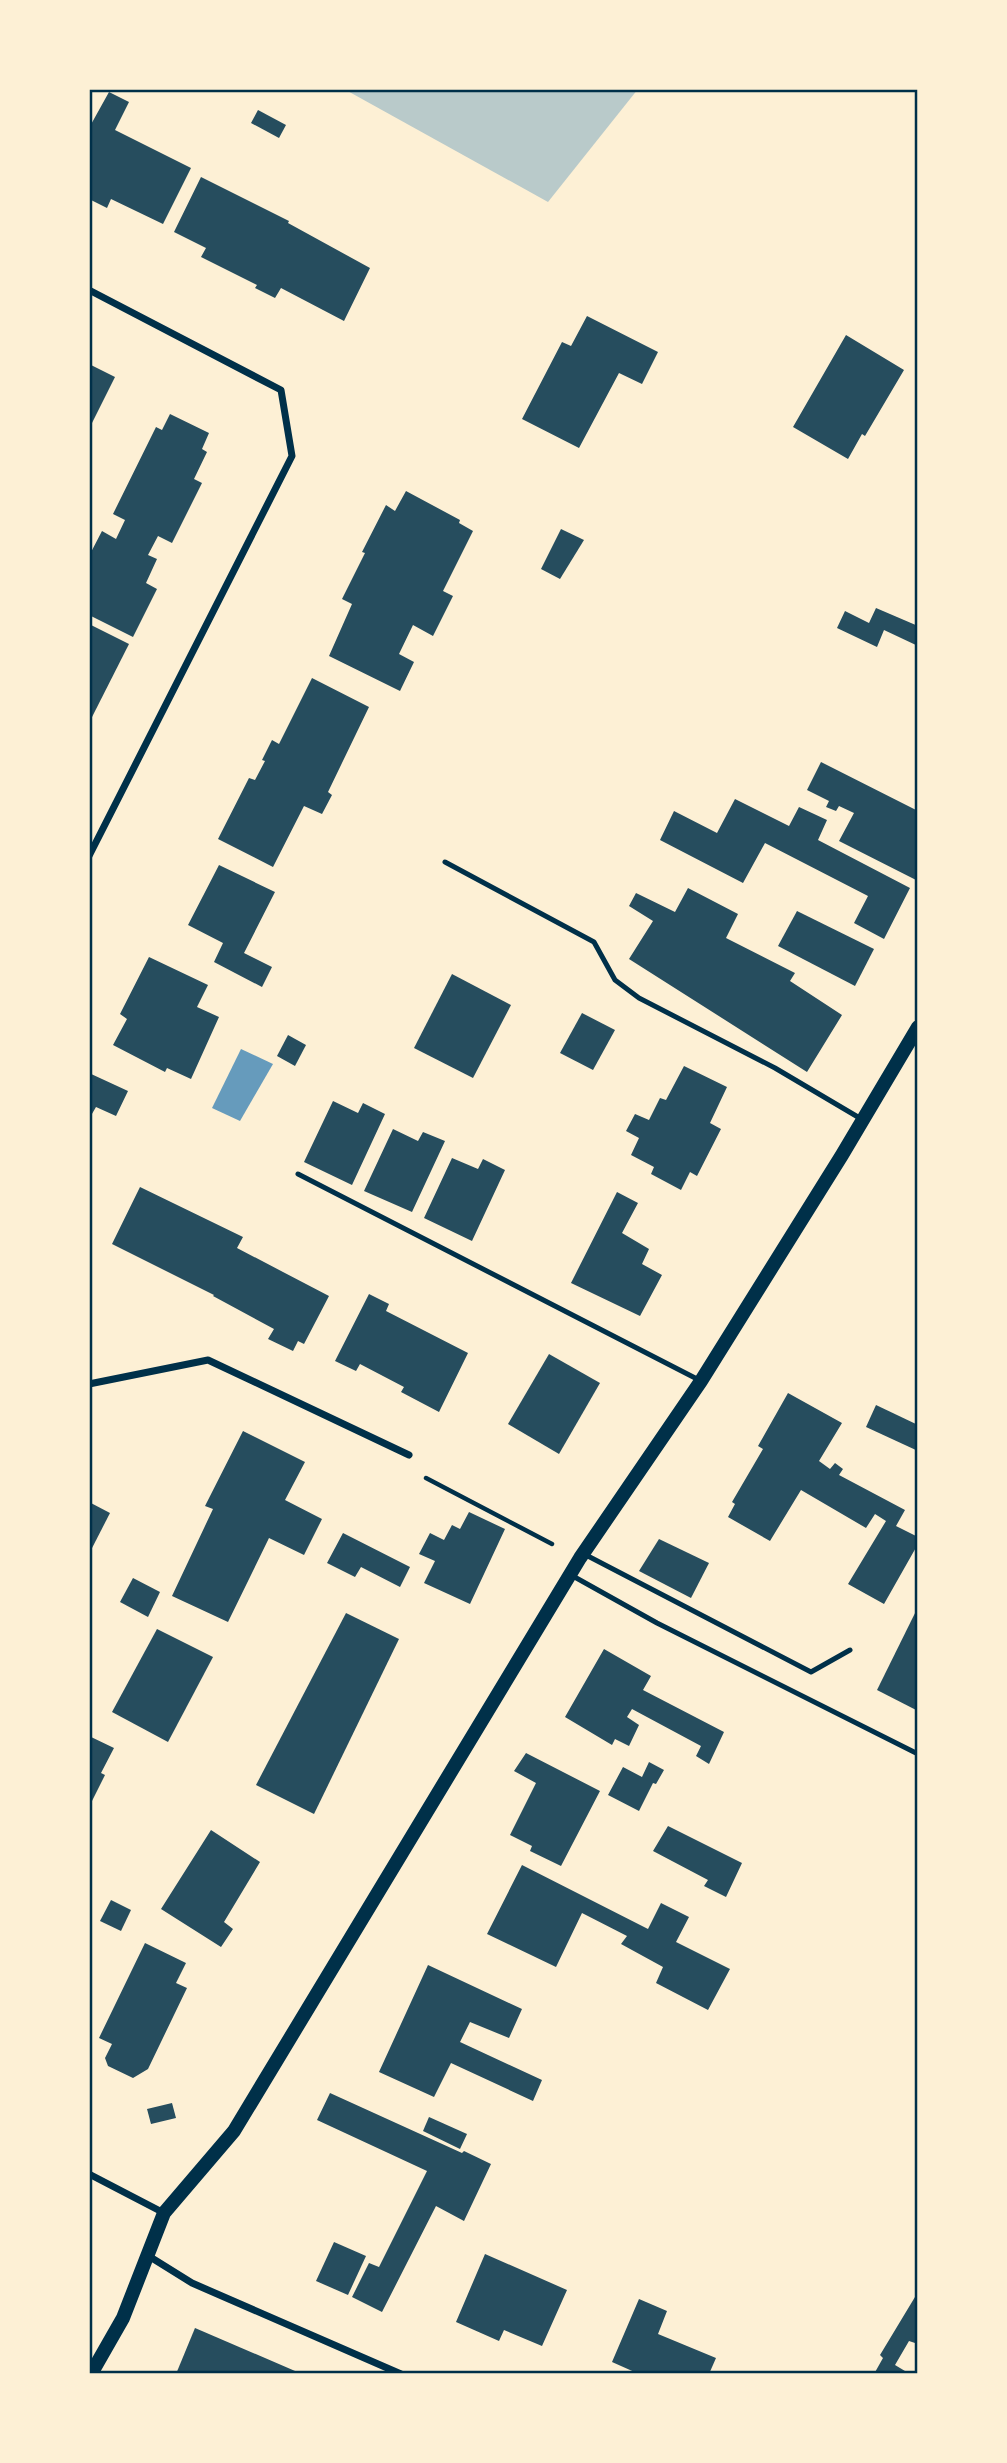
<svg xmlns="http://www.w3.org/2000/svg" width="1007" height="2463" viewBox="0 0 1007 2463" font-family="'Work Sans',sans-serif">
	<style>
		.green { fill: #b9caca }
		.water { fill: #669bbc }
		.building { fill: #264d5e }
		.lines { fill: none; stroke-linecap: round; stroke-linejoin: round }
		.path { stroke: #003049; stroke-width: 4.5 }
		.service { stroke: #003049; stroke-width: 5 }
		.minor { stroke: #003049; stroke-width: 7 }
		.secondary { stroke: #003049; stroke-width: 14 }
		.neatline { fill: none; stroke: #003049; stroke-width: 2.5 }
	</style>
	<rect width="100%" height="100%" fill="#fdf0d5"/>
	<polygon class="green" points="344,89 638,89 548,202"/>
	<polygon class="water" points="241,1049 273,1064 240,1121 212,1108"/>
	<g class="building">
		<polygon points="109,92 129,102 115,130 191,168 163,224 111,199 107,208 89,199 89,128"/>
		<polygon points="258,110 286,125 279,138 251,123"/>
		<polygon points="201,177 289,221 288,223 370,268 344,321 281,288 275,298 255,288 257,285 201,257 206,248 174,232"/>
		<polygon points="587,316 658,352 642,384 619,373 579,448 522,419 562,342 571,346"/>
		<polygon points="846,335 904,370 865,436 862,434 848,459 793,427"/>
		<polygon points="89,364 115,377 89,429"/>
		<polygon points="170,414 209,433 202,449 207,452 194,479 202,483 172,543 158,536 148,555 157,559 146,583 157,589 133,637 89,615 89,556 102,531 116,539 125,520 113,514 156,427 162,430"/>
		<polygon points="406,491 460,520 459,523 473,531 443,591 453,596 433,636 413,625 399,654 414,662 400,691 329,656 352,604 342,599 365,553 362,552 386,505 395,511"/>
		<polygon points="561,529 584,540 560,579 541,569"/>
		<polygon points="876,608 918,626 918,646 884,630 877,647 837,628 845,611 869,623"/>
		<polygon points="89,624 129,644 89,723"/>
		<polygon points="312,678 369,707 328,792 332,795 322,814 304,806 273,867 218,839 249,778 255,780 265,761 262,760 272,740 279,744"/>
		<polygon points="821,762 918,811 918,881 839,841 854,813 839,806 836,811 826,807 829,801 807,790"/>
		<polygon points="735,799 789,826 799,807 827,820 818,840 910,888 884,939 854,923 868,896 765,843 743,883 660,840 674,811 717,833"/>
		<polygon points="219,865 275,892 244,953 272,967 262,987 214,962 223,943 188,925"/>
		<polygon points="688,888 738,914 726,938 795,973 790,981 842,1015 807,1072 629,959 653,921 629,906 636,893 675,912"/>
		<polygon points="797,911 874,949 855,986 778,946"/>
		<polygon points="149,957 208,985 197,1007 219,1017 191,1079 167,1068 165,1072 113,1045 127,1019 120,1014"/>
		<polygon points="452,974 511,1005 473,1078 414,1048"/>
		<polygon points="582,1013 615,1030 593,1070 560,1053"/>
		<polygon points="288,1035 306,1045 295,1066 277,1056"/>
		<polygon points="684,1066 727,1087 710,1123 721,1129 697,1176 690,1172 681,1190 651,1174 654,1167 631,1155 639,1138 626,1131 635,1114 649,1120 660,1098 666,1100"/>
		<polygon points="89,1073 128,1091 116,1116 96,1107 89,1119"/>
		<polygon points="333,1101 358,1113 363,1103 385,1114 352,1185 304,1162"/>
		<polygon points="393,1129 418,1141 423,1132 445,1141 412,1212 364,1191"/>
		<polygon points="452,1158 478,1169 483,1159 505,1170 472,1241 424,1218"/>
		<polygon points="140,1187 243,1237 237,1248 329,1296 304,1344 298,1341 293,1351 268,1339 274,1329 213,1296 214,1295 112,1244"/>
		<polygon points="617,1192 638,1203 622,1233 649,1249 642,1264 662,1275 640,1316 571,1283"/>
		<polygon points="369,1294 389,1304 386,1311 468,1353 439,1412 401,1392 404,1387 360,1364 356,1371 335,1361"/>
		<polygon points="549,1354 600,1383 559,1454 508,1424"/>
		<polygon points="788,1393 842,1423 819,1461 830,1469 835,1463 843,1469 839,1475 905,1510 896,1526 918,1537 918,1544 884,1604 848,1584 886,1521 875,1514 866,1528 801,1490 770,1541 728,1517 735,1504 732,1502 763,1449 758,1446"/>
		<polygon points="876,1405 918,1425 918,1451 866,1427"/>
		<polygon points="243,1431 305,1462 285,1500 322,1519 304,1555 269,1538 228,1622 172,1596 213,1509 205,1506"/>
		<polygon points="89,1502 110,1513 89,1554"/>
		<polygon points="469,1512 505,1529 470,1604 424,1583 435,1561 419,1554 430,1533 444,1540 452,1525 460,1529"/>
		<polygon points="343,1533 410,1567 400,1587 361,1567 355,1577 327,1563"/>
		<polygon points="659,1539 709,1563 691,1598 639,1571"/>
		<polygon points="133,1578 160,1592 148,1617 120,1602"/>
		<polygon points="918,1607 918,1711 877,1690"/>
		<polygon points="346,1613 399,1639 314,1814 256,1785"/>
		<polygon points="157,1629 213,1657 168,1742 112,1712"/>
		<polygon points="604,1649 651,1676 643,1690 724,1732 709,1764 696,1756 701,1746 632,1709 627,1717 639,1725 629,1746 615,1739 612,1745 565,1717"/>
		<polygon points="89,1736 114,1748 101,1773 105,1775 89,1807"/>
		<polygon points="526,1753 600,1791 561,1866 530,1851 532,1846 510,1835 536,1783 514,1771"/>
		<polygon points="649,1762 664,1770 656,1784 653,1783 639,1811 608,1795 623,1767 642,1777"/>
		<polygon points="668,1826 742,1863 726,1897 704,1886 708,1880 653,1851"/>
		<polygon points="211,1830 260,1862 224,1922 233,1929 221,1947 161,1909"/>
		<polygon points="522,1865 648,1929 661,1903 689,1917 676,1942 730,1969 708,2010 656,1983 663,1967 621,1944 627,1936 582,1913 556,1967 487,1934"/>
		<polygon points="111,1900 131,1910 121,1931 100,1921"/>
		<polygon points="145,1943 186,1963 176,1983 187,1988 148,2069 133,2078 108,2066 105,2058 112,2044 99,2038"/>
		<polygon points="428,1965 522,2009 509,2038 470,2022 460,2042 542,2080 533,2101 451,2063 434,2097 379,2072"/>
		<polygon points="330,2093 462,2153 464,2151 491,2164 464,2221 436,2206 382,2312 352,2297 369,2263 379,2267 427,2171 317,2120"/>
		<polygon points="172,2103 176,2118 151,2124 147,2109"/>
		<polygon points="429,2117 467,2134 460,2149 423,2131"/>
		<polygon points="334,2242 366,2256 348,2295 316,2281"/>
		<polygon points="485,2254 567,2290 542,2346 504,2330 499,2341 456,2322"/>
		<polygon points="918,2292 918,2344 909,2341 895,2365 910,2374 874,2374 883,2358 880,2355"/>
		<polygon points="639,2299 667,2311 658,2334 716,2358 709,2374 639,2374 612,2362"/>
		<polygon points="195,2328 302,2374 176,2374"/>
	</g>
	<g class="lines">
		<polyline class="path" points="426,1478 552,1544"/>
		<g class="service">
			<polyline points="445,862 594,942 615,980 639,998 775,1068 863,1120"/>
			<polyline points="298,1174 701,1381"/>
			<polyline points="584,1554 811,1672 850,1650"/>
			<polyline points="571,1575 657,1623 918,1754"/>
		</g>
		<g class="minor">
			<polyline points="89,290 281,390 292,456 89,856"/>
			<polyline points="89,1384 208,1360 409,1455"/>
			<polyline points="89,2174 164,2213"/>
			<polyline points="147,2255 192,2283 401,2374"/>
		</g>
		<polyline class="secondary" points="91,2374 123,2318 164,2213 234,2131 580,1558 701,1381 842,1155 918,1027"/>
	</g>
	<rect width="1007" height="2463" fill="none" stroke="#fdf0d5" stroke-width="182"/>
	<rect x="91" y="91" width="825" height="2281" class="neatline"/>
</svg>
